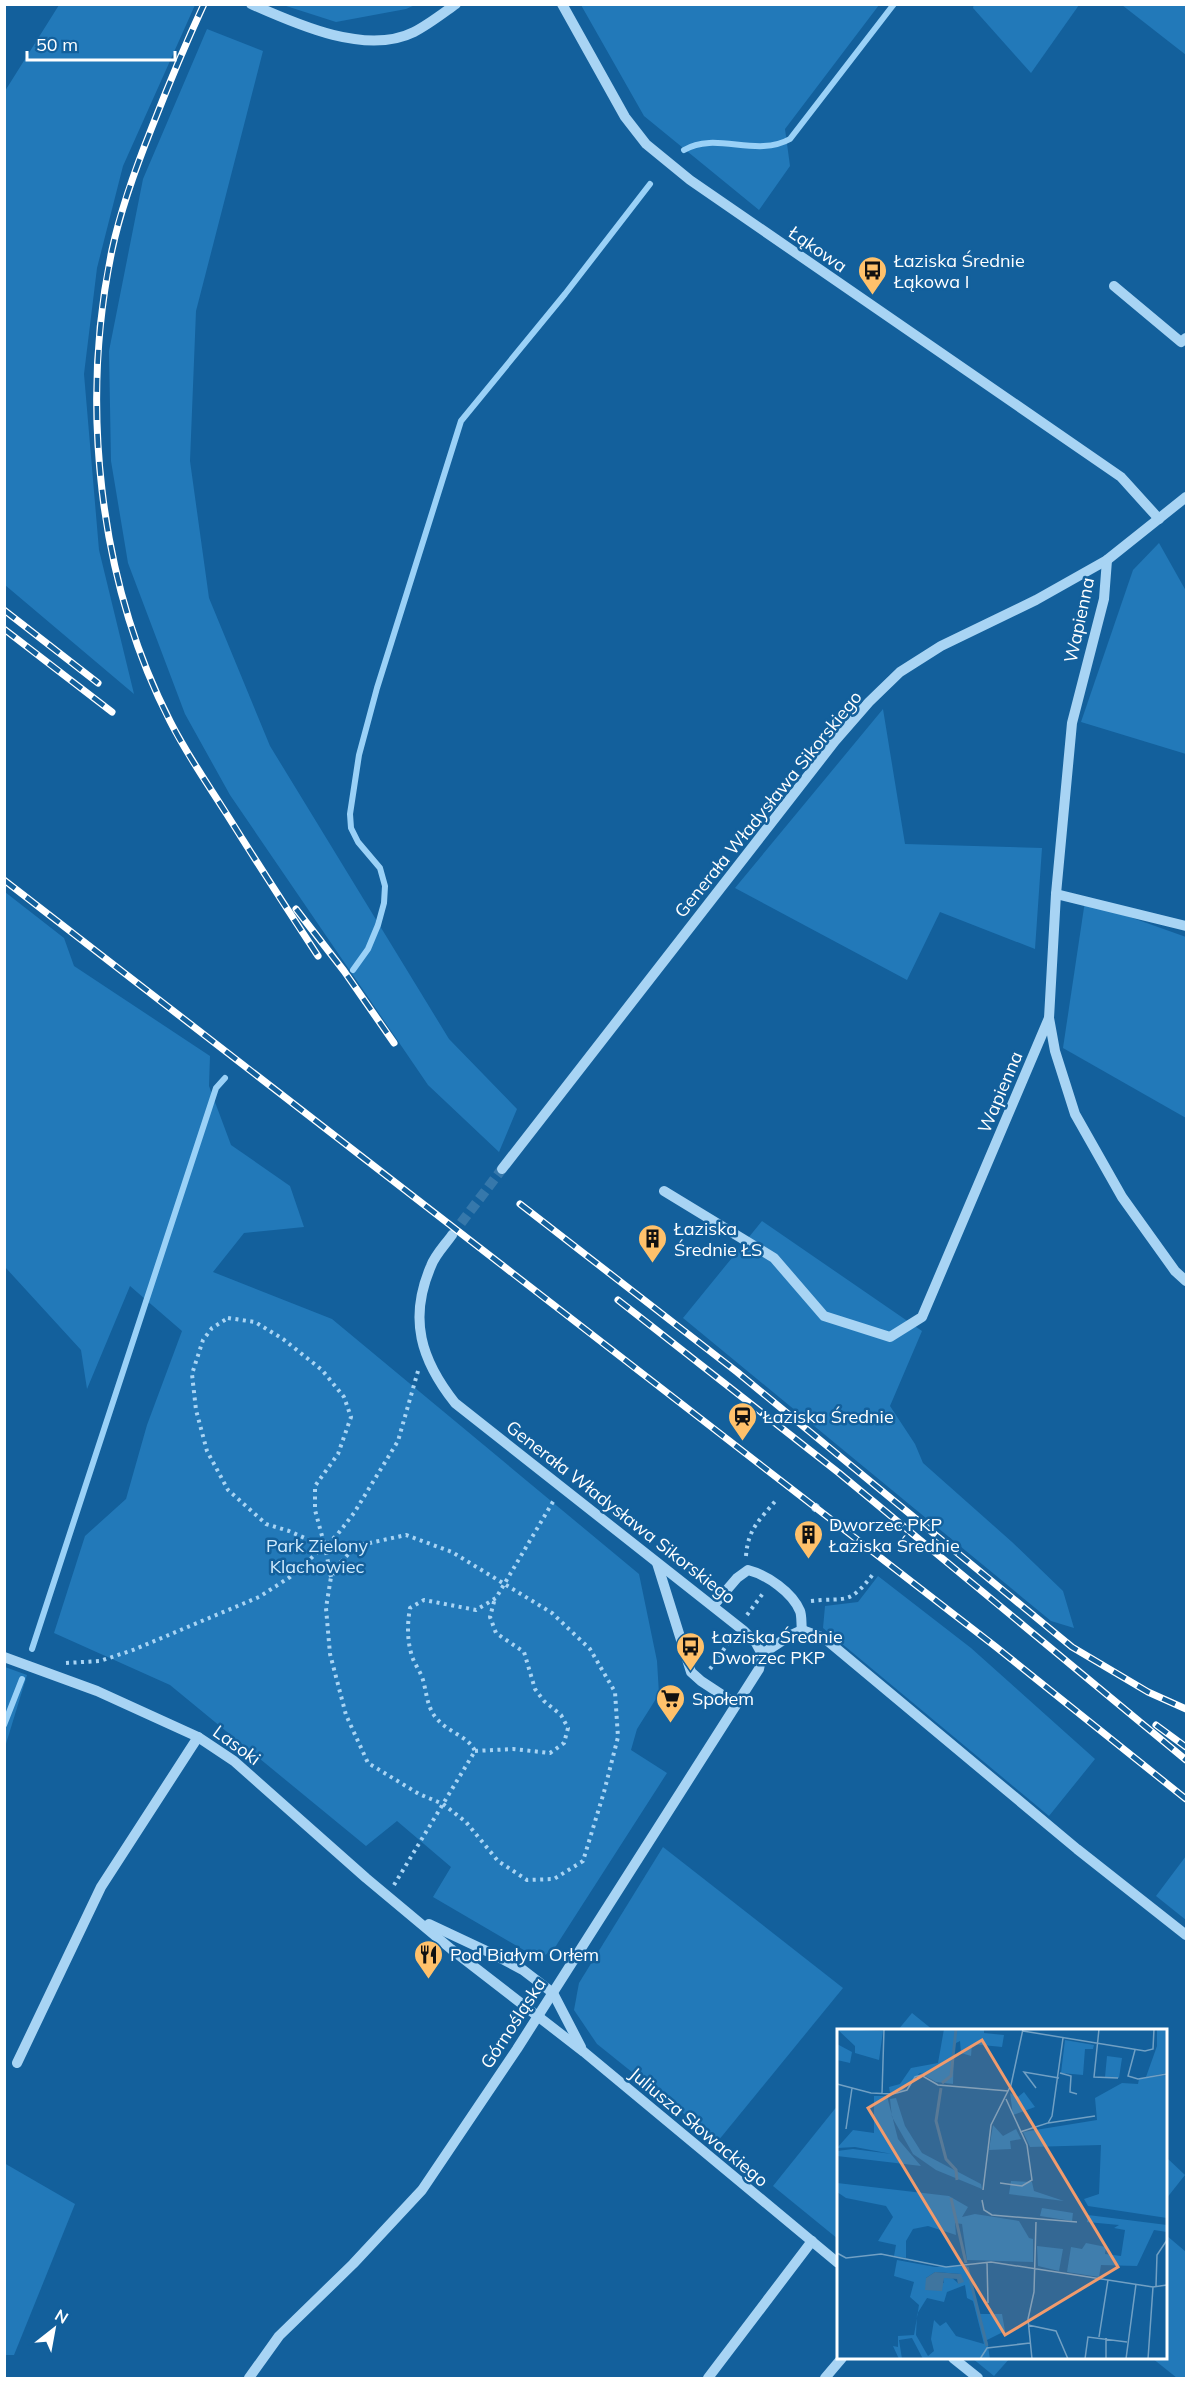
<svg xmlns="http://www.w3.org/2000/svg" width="1191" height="2383" viewBox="0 0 1191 2383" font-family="Mulish,sans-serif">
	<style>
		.green { fill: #2279b9 }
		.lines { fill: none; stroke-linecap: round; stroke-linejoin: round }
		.stream { stroke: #9ad1f7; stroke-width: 6 }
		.minor-tunnel { stroke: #3678ab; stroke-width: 10; stroke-dasharray: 10 5; stroke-linecap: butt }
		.path { stroke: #a8d4f4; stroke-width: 4; stroke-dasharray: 3 4.5; stroke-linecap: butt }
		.minor { stroke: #a8d4f4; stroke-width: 10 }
		.rail-casing { stroke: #fff; stroke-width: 7 }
		.rail { stroke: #13609c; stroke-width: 4.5; stroke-dasharray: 14; stroke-linecap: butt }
		.labels { text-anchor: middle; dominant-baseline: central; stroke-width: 5; stroke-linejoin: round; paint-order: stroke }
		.street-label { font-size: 18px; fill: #fff; stroke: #13609c }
		.poi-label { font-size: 18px; fill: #fff; stroke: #13609c; text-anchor: start }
		.park-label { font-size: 18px; fill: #d1ebfd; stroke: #13609c }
		.inset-river { fill: none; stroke: #3f759f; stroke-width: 3 }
		.inset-road { fill: none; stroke: #71a0c4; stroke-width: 1.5 }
		.view { fill: #f19b6d; fill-opacity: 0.15; stroke: #f19b6d; stroke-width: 3 }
		.inset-edge { fill: none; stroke: #fff; stroke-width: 3 }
	</style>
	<rect width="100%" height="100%" fill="#13609c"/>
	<g class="green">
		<polygon points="974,4 1079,4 1079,5 1031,73 973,8"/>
		<polygon points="59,5 195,5 123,166 97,268 84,374 99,550 134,694 5,585 5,91"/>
		<polygon points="283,5 415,4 415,5 406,9 336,22"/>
		<polygon points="581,5 879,5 785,129 790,166 759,210 644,116"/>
		<polygon points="1122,5 1186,5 1186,55"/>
		<polygon points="207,29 263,51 196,311 190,461 209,598 270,746 449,1039 517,1109 499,1152 428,1085 230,795 185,714 128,563 111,461 109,351 143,179"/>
		<polygon points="1159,543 1186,591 1186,754 1081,722 1133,570"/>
		<polygon points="883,709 905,844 1042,848 1035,949 940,912 907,980 735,888"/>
		<polygon points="5,892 64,938 74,966 210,1056 209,1086 231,1145 290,1186 304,1227 244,1233 213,1272 332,1319 639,1574 657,1661 659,1694 637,1729 631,1750 667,1773 554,1949 539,1959 433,1897 451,1867 397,1821 366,1846 170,1685 54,1633 85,1536 126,1499 147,1425 182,1331 130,1286 87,1389 81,1350 5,1267"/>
		<polygon points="1085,901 1186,937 1186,1118 1063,1048"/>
		<polygon points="762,1221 922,1331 890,1406 915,1444 923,1463 1012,1542 1063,1591 1074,1628 1051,1621 683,1318"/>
		<polygon points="878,1576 971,1648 1095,1759 1049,1816 823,1628 825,1606 858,1602"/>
		<polygon points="5,1667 27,1675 5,1747 4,1667"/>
		<polygon points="663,1847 843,1988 718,2141 597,2044 574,2010 579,1983"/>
		<polygon points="1186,1856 1186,1920 1156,1896"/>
		<polygon points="912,2013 933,2030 898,2030"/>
		<polygon points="838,2105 838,2239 773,2186"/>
		<polygon points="1166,2157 1185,2175 1166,2199"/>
		<polygon points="4,2163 75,2204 14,2355 5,2355"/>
		<polygon points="1166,2235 1186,2252 1186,2378 1177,2378 1152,2358 1166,2358"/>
		<polygon points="972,2358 1010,2358 994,2376"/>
	</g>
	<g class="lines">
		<g class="stream">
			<path d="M684,150C716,131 756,158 790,139L894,4"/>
			<polyline points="353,970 368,949 378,925 384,903 385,886 380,868 358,842 351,828 350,814 359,755 377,688 461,421 565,294 650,184"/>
			<polyline points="32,1649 216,1088 225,1078"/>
			<polyline points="4,1725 22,1679"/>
		</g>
		<polyline class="minor-tunnel" points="452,1235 502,1169"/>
		<g class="path">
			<polygon points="228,1318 255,1322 283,1339 322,1370 344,1397 351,1417 338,1454 315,1486 315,1510 325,1547 289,1531 266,1524 228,1490 207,1451 196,1410 192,1374 203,1340 212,1328"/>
			<polyline points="813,1511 818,1504"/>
			<path d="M746,1556C748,1528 760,1520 777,1499"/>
			<polyline points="331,1577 325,1547 356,1546 406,1535 452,1552 552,1613 590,1649 615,1692 618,1737 604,1792 583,1861 554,1879 527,1880 498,1861 466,1822 443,1804 419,1794 368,1763 346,1715 330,1654 326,1608 331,1577 340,1563 356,1546"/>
			<path d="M811,1601C849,1597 848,1606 874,1573"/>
			<polyline points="747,1615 764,1592"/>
			<polyline points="66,1663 100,1661 133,1650 259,1597 290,1577 337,1535 354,1513 398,1441 418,1371"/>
			<polyline points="710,1669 731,1639"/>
			<polyline points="475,1751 513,1749 550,1753 564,1743 568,1728 561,1715 544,1701 535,1689 524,1652 496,1633 490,1617 495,1598"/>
			<path d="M394,1885L475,1751C469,1737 448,1732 437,1719C427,1708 427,1694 423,1680C421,1673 416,1666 413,1659C407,1643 407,1625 410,1608L424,1600L476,1610L496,1598L554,1500"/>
		</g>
		<g class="minor">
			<path d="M251,4C296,24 366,56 414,32C428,25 442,14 456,4"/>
			<polyline points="562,4 625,117 646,144 690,180 1121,477 1159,519"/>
			<polyline points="1114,286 1181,342 1186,338"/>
			<polyline points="1056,894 1186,926"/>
			<polyline points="1049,1018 1055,1051 1075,1114 1122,1197 1175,1271 1186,1281"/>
			<polyline points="502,1169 835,741 869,702 900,672 941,646 1036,600 1107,560 1186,497"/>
			<polyline points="664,1191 774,1258 824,1316 890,1337 922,1317 1049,1018 1056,894 1072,723 1104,599 1107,560"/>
			<path d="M452,1235C445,1245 435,1255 431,1266C408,1319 421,1360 455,1403L744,1631L756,1643L762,1654"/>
			<polyline points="657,1563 691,1672 701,1681 736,1704"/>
			<path d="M713,1606L737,1578L748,1570C767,1575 792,1592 800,1611C802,1616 801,1624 802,1630"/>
			<polyline points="762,1654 791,1635 802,1630 824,1638 1077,1849 1186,1935"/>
			<polyline points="4,1657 97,1691 198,1737 234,1761 366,1878 451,1949 584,2052 838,2263"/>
			<polyline points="429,1924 495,1955 523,1970 553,1993 581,2047"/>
			<polyline points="17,2063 101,1887 198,1737"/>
			<polyline points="953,2358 978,2378"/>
			<polyline points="249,2378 279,2336 353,2264 422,2190 517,2049 759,1669 762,1654"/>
			<polyline points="708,2378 812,2241"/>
			<polyline points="825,2378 842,2358"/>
		</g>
		<defs>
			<g id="rail">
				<path d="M204,4C185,45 168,86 152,127C136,167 121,208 112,250C80,403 98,580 170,721C186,753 207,783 226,813C256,861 287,909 318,956"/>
				<polyline points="4,610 98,683"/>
				<polyline points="4,629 112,712"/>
				<polyline points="4,880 996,1647 1186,1799"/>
				<polyline points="296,909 344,971 394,1043"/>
				<polyline points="520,1204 737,1372 1072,1647 1148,1692 1186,1709"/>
				<polyline points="618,1300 839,1473 1186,1760"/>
				<polyline points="1156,1725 1186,1747"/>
			</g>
		</defs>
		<use href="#rail" class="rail-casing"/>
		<use href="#rail" class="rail"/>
	</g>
	<defs>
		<symbol id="bus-pin" viewBox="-11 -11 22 30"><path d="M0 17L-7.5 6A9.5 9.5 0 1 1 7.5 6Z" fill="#ffc16b" stroke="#13609c"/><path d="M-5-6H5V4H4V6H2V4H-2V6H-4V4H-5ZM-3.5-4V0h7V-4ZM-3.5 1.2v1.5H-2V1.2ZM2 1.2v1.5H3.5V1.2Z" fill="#111"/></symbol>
		<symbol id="building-pin" viewBox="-11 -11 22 30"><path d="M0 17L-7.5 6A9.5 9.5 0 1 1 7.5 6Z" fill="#ffc16b" stroke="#13609c"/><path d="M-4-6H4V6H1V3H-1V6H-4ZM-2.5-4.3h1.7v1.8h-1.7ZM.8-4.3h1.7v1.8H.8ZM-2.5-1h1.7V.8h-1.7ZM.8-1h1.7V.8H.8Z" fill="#111"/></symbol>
		<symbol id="station-pin" viewBox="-11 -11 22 30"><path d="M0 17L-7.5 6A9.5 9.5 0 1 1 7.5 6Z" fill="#ffc16b" stroke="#13609c"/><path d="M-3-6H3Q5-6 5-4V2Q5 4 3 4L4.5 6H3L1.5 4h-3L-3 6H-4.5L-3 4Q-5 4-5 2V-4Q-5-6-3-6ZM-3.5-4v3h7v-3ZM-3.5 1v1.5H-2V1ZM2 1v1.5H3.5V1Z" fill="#111"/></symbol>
		<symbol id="supermarket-pin" viewBox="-11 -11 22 30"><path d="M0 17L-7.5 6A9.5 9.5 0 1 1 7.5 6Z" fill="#ffc16b" stroke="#13609c"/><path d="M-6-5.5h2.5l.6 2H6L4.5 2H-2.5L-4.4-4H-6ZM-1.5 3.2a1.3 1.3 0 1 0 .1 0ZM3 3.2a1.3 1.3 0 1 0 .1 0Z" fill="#111"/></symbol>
		<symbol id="restaurant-pin" viewBox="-11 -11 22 30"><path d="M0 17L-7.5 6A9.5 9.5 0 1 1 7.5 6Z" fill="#ffc16b" stroke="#13609c"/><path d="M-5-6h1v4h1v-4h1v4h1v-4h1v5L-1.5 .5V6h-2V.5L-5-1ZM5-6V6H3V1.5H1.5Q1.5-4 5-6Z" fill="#111"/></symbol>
	</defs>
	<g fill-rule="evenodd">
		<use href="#bus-pin" x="856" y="254" width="33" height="45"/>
		<use href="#building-pin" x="636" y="1222" width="33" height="45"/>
		<use href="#station-pin" x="726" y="1400" width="33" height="45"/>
		<use href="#building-pin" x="792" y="1518" width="33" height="45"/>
		<use href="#bus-pin" x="674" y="1630" width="33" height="45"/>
		<use href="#supermarket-pin" x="654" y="1682" width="33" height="45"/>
		<use href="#restaurant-pin" x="412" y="1938" width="33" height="45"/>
	</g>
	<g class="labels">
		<g class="street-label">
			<text transform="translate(818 249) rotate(35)">Łąkowa</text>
			<text transform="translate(1079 620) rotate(-78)">Wapienna</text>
			<text transform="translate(768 804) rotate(-51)">Generała Władysława Sikorskiego</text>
			<text transform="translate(1000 1092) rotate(-67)">Wapienna</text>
			<text transform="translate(621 1512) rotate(38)">Generała Władysława Sikorskiego</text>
			<text transform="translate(237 1745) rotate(36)">Lasoki</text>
			<text transform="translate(513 2023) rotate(-57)">Górnośląska</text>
			<text transform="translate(699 2127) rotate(40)">Juliusza Słowackiego</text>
		</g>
		<g class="poi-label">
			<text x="894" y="260">Łaziska Średnie<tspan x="894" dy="21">Łąkowa I</tspan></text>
			<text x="674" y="1228">Łaziska<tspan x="674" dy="21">Średnie ŁS</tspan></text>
			<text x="763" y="1416">Łaziska Średnie</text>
			<text x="829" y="1524">Dworzec PKP<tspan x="829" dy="21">Łaziska Średnie</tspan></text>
			<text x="712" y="1636">Łaziska Średnie<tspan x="712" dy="21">Dworzec PKP</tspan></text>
			<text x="692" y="1698">Społem</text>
			<text x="450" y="1954">Pod Białym Orłem</text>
		</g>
		<g class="park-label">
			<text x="317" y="1545">Park Zielony<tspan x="317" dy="21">Klachowiec</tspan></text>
		</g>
	</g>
	<g transform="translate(837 2029)">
		<rect width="330" height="330" fill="#13609c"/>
		<path d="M0,0L46,2L42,31L18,24V17ZM107,0H147V4L167,6L165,18L135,15L134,27L124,24L123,12L117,15L116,55L99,53L83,44L65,62L53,64L52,58L63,55L74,39L101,34ZM320,0H330V44L309,48L320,17ZM228,11L257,16L256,20H248L246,46L224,44ZM0,15L15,23L13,34L0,31ZM270,27L285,29L282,49L268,48ZM330,46V189L251,177L247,170L262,165L264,116L193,118L186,103L260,91L258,69L285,54L301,55L302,50ZM187,63L198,78L176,86L173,64L181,68ZM37,67H50L61,110L84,137L0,127V122L16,120L55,125L18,118L0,119L16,101L37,104ZM59,69L68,97L85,124L144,155L145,160L99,141L76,125L55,88L53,70ZM156,96L166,107L179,100L184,110L173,112L174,120L152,121ZM174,152L195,153L197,162L227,172L172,165ZM0,154L112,167L131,178L125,188L138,185L182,192L192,209L196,210V233L130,231L125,195L118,194L119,206L91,197L76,200L69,212V229L57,227L59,216L41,212L56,188L49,177L9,169L0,163ZM205,179L236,184L235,192L203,187ZM251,186L330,196V203L317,201L300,237L264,236L262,248L230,243L234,218L245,220L249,214L269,218L268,225L284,227L288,201L277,199L282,196L250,193ZM200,217L226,220L222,242L201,237ZM60,231L98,238L130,237L142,285H165L168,302L150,311L153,330H86L75,309L62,311L65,330H62L56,317L61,318V307L77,306L82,276L73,268L77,253L57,247ZM98,243L124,245L122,255L114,248L106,249L107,254L89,249ZM128,256L130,269L136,272L147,315L119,307L109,293L103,297L97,291L94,310L97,322L91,327L79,306L80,285L90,269L107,273L110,263Z" fill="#2279b9" fill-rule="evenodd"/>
		<path d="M98,243L124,245L127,253L121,255L120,250L107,249L105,262L88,261L89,249Z" fill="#3f759f"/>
		<path class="inset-river" d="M105,54L114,47L119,0M104,59L99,92L109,130L119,141L120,151M114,169L129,234M130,238L150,317"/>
		<path class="inset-road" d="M262,0L257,48L281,49M186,2L308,22L316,20L317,0M298,21L291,47L301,50L330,45M223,44L234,47L233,63L240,65M0,55L34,64L56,65L70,61L78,48L84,46L101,56L171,62M199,59L187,43L222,49M45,65L47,0M211,94L258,87M9,100L15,59M183,103L211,94L215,87L226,9M163,154L185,157L195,151L190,116L169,70M146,161L154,96L174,56L186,0M145,171L147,181L155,186L240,193M0,224L9,229L44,225L109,238L154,233L316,258L330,256M150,233L151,274M319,257L320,226L330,211M191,296L219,302L231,330M262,308L271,251M143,330L150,319L193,314M195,330L191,290L197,263L199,193M248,330L251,308L290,313M269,330V309M289,330L299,255M311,330L316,258"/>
		<path class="view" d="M145,11L281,238L168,306L31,79Z"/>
		<rect width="330" height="330" class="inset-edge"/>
	</g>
	<rect width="1191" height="2383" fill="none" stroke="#ffffff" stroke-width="12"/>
	<g transform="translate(54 2329) rotate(31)" stroke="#13609c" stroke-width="4.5" paint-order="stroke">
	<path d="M0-4.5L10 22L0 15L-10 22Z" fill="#ffffff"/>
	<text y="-9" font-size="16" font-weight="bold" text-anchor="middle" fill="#ffffff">N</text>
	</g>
	<path d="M27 51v9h148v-9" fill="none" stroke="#ffffff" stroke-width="3"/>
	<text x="36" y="51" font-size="18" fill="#ffffff" stroke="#13609c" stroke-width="4.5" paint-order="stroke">50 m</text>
</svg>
